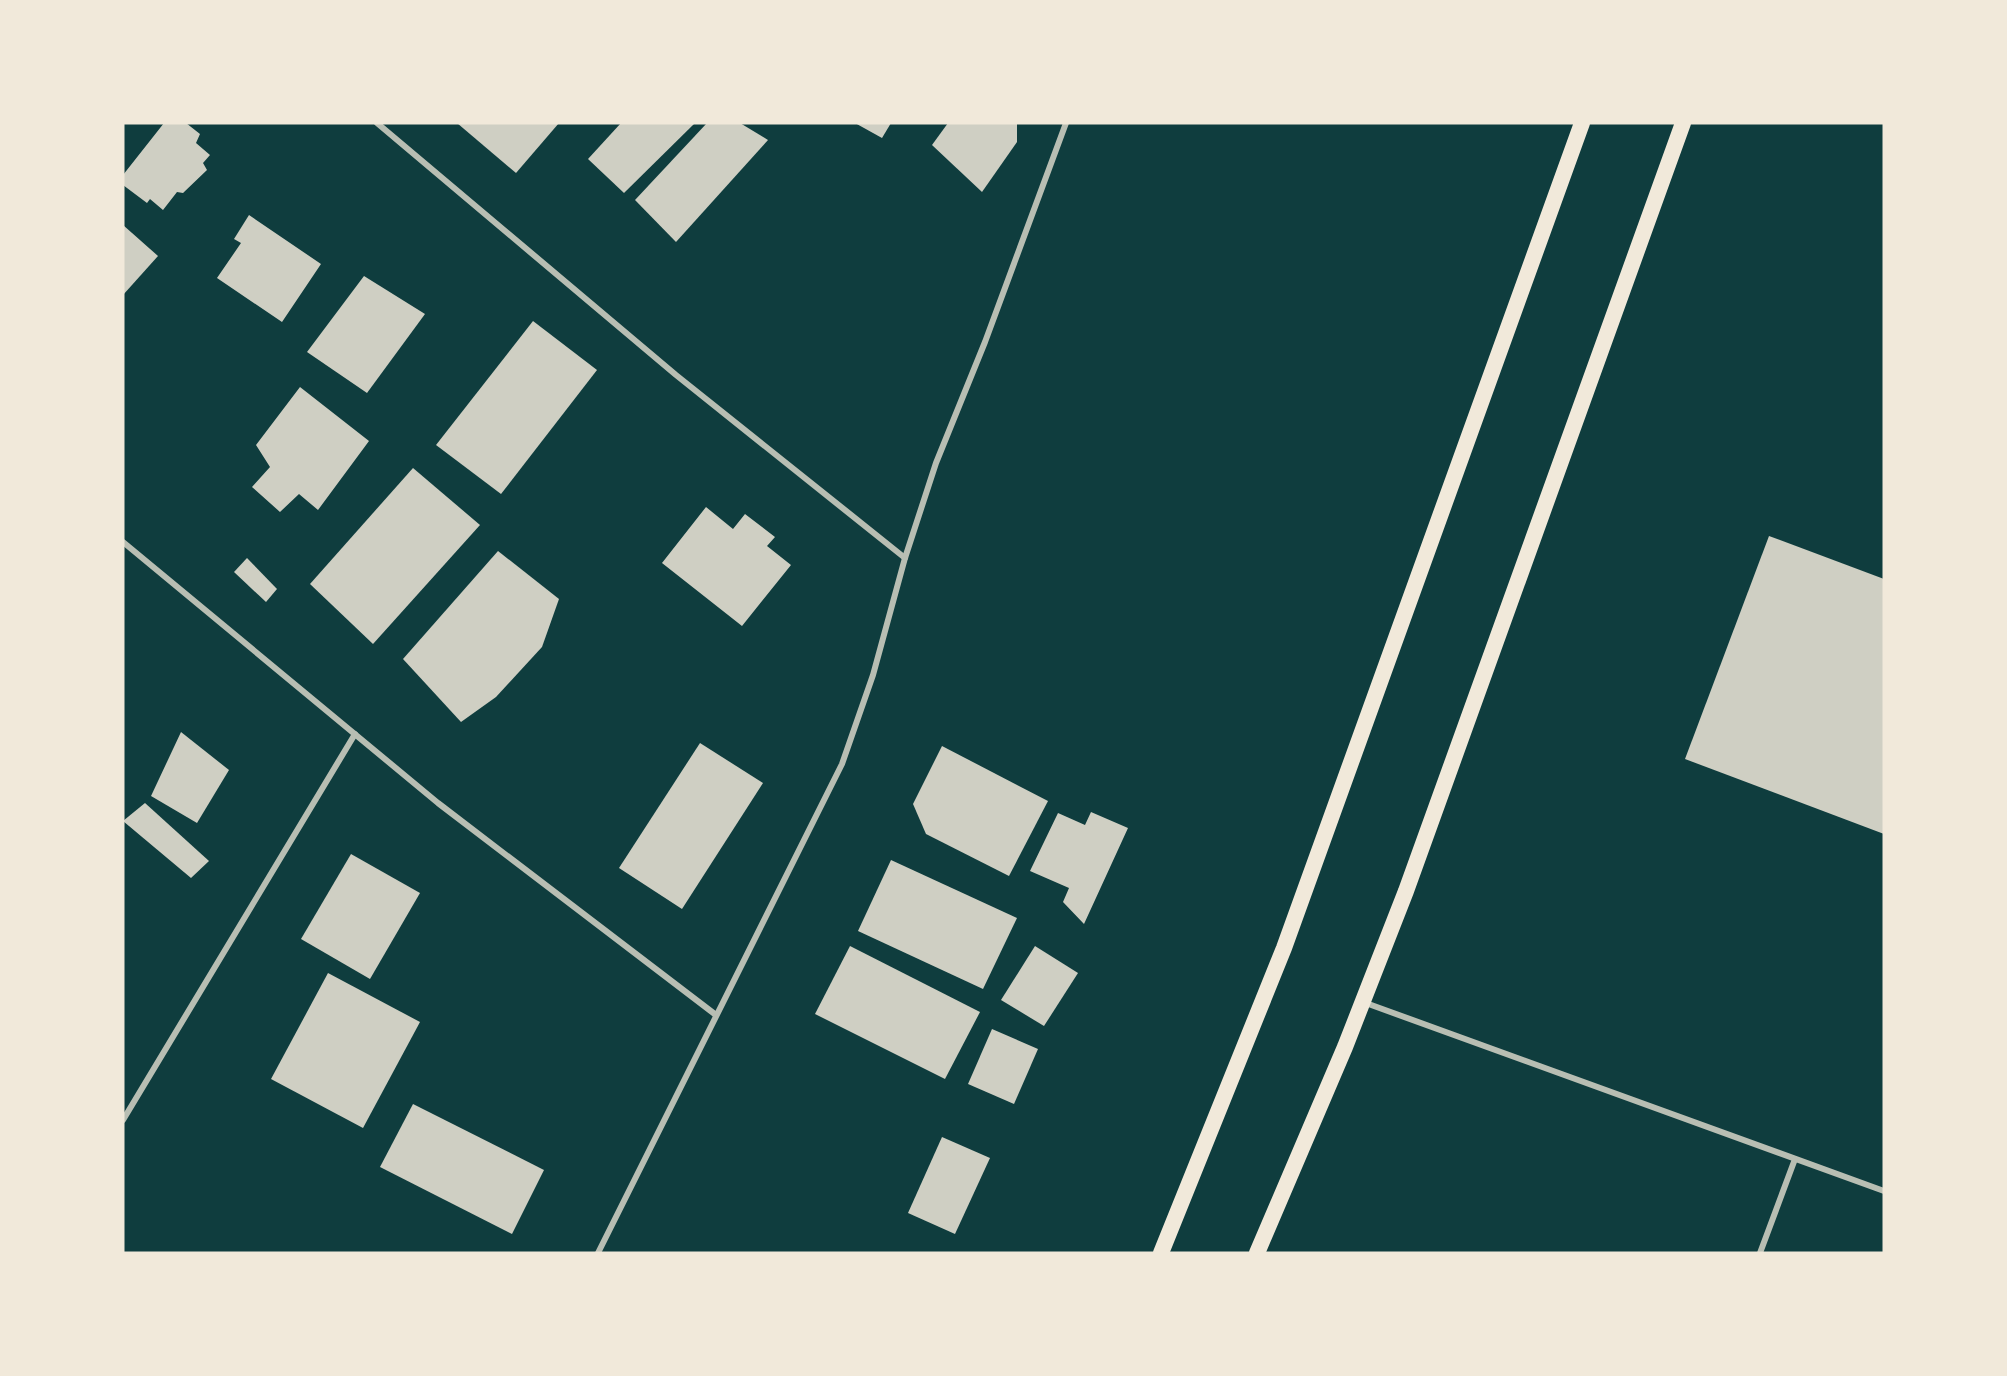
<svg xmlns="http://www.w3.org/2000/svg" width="2007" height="1376" viewBox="0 0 2007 1376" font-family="Georgia,serif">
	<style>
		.building { fill: #cfcfc3 }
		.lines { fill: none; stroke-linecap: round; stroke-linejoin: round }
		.minor { stroke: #b8beb3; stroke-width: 6 }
		.trunk { stroke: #f1e9da; stroke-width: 16 }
	</style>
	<rect width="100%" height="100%" fill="#0f3d3e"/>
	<g class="building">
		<polygon points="164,123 186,123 200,134 196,143 210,155 203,163 207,170 183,193 177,192 163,210 150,199 147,203 123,185 123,175"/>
		<polygon points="457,123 559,123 516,173"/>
		<polygon points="621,123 695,123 624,193 588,159"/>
		<polygon points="707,123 740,123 768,140 676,242 635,200"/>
		<polygon points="855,123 891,123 882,138"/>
		<polygon points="948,123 1017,123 1017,142 982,192 932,145"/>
		<polygon points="249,215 321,264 282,322 217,278 241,243 234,239"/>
		<polygon points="123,225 158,256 123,295"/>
		<polygon points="364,276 425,314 367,393 307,352"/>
		<polygon points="533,321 597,370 501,494 436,445"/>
		<polygon points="300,387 369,441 318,510 299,494 280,512 252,487 270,467 256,445"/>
		<polygon points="413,468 480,525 373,644 310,584"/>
		<polygon points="706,507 733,529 745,514 775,537 767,546 791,565 742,626 662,563"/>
		<polygon points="1769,536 1884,579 1884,834 1685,759"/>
		<polygon points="498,551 559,599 542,647 496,697 461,722 403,659"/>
		<polygon points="247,558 277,589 266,602 234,572"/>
		<polygon points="181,732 229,770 197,823 151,796"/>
		<polygon points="700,743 763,783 682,909 619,868"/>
		<polygon points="942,746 1048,801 1009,876 926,834 913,804"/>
		<polygon points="145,803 209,861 191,878 123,821"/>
		<polygon points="1091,812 1128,828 1084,924 1063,902 1069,888 1030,871 1058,813 1085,825"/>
		<polygon points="351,854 420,893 370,979 301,939"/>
		<polygon points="891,860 1017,918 983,989 858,931"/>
		<polygon points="850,946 980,1012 945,1079 815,1014"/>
		<polygon points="1035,946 1078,973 1044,1026 1001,1000"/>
		<polygon points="328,973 420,1022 363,1128 271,1079"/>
		<polygon points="992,1029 1038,1049 1014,1104 968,1084"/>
		<polygon points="413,1104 544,1170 512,1234 380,1167"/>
		<polygon points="942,1137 990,1158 955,1234 908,1213"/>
	</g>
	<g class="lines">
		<g class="minor">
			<polyline points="377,123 676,375 905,558"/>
			<polyline points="123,542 438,803 716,1015"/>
			<polyline points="1363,1002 1884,1191"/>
			<polyline points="123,1120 355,734"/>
			<polyline points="598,1253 842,764 873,675 905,558 936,463 985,342 1066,123"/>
			<polyline points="1760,1253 1795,1159"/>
		</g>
		<g class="trunk">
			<polyline points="1161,1253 1284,948 1582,123"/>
			<polyline points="1257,1253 1345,1047 1406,891 1683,123"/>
		</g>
	</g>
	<rect width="2007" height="1376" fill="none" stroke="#f1e9da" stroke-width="249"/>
</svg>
